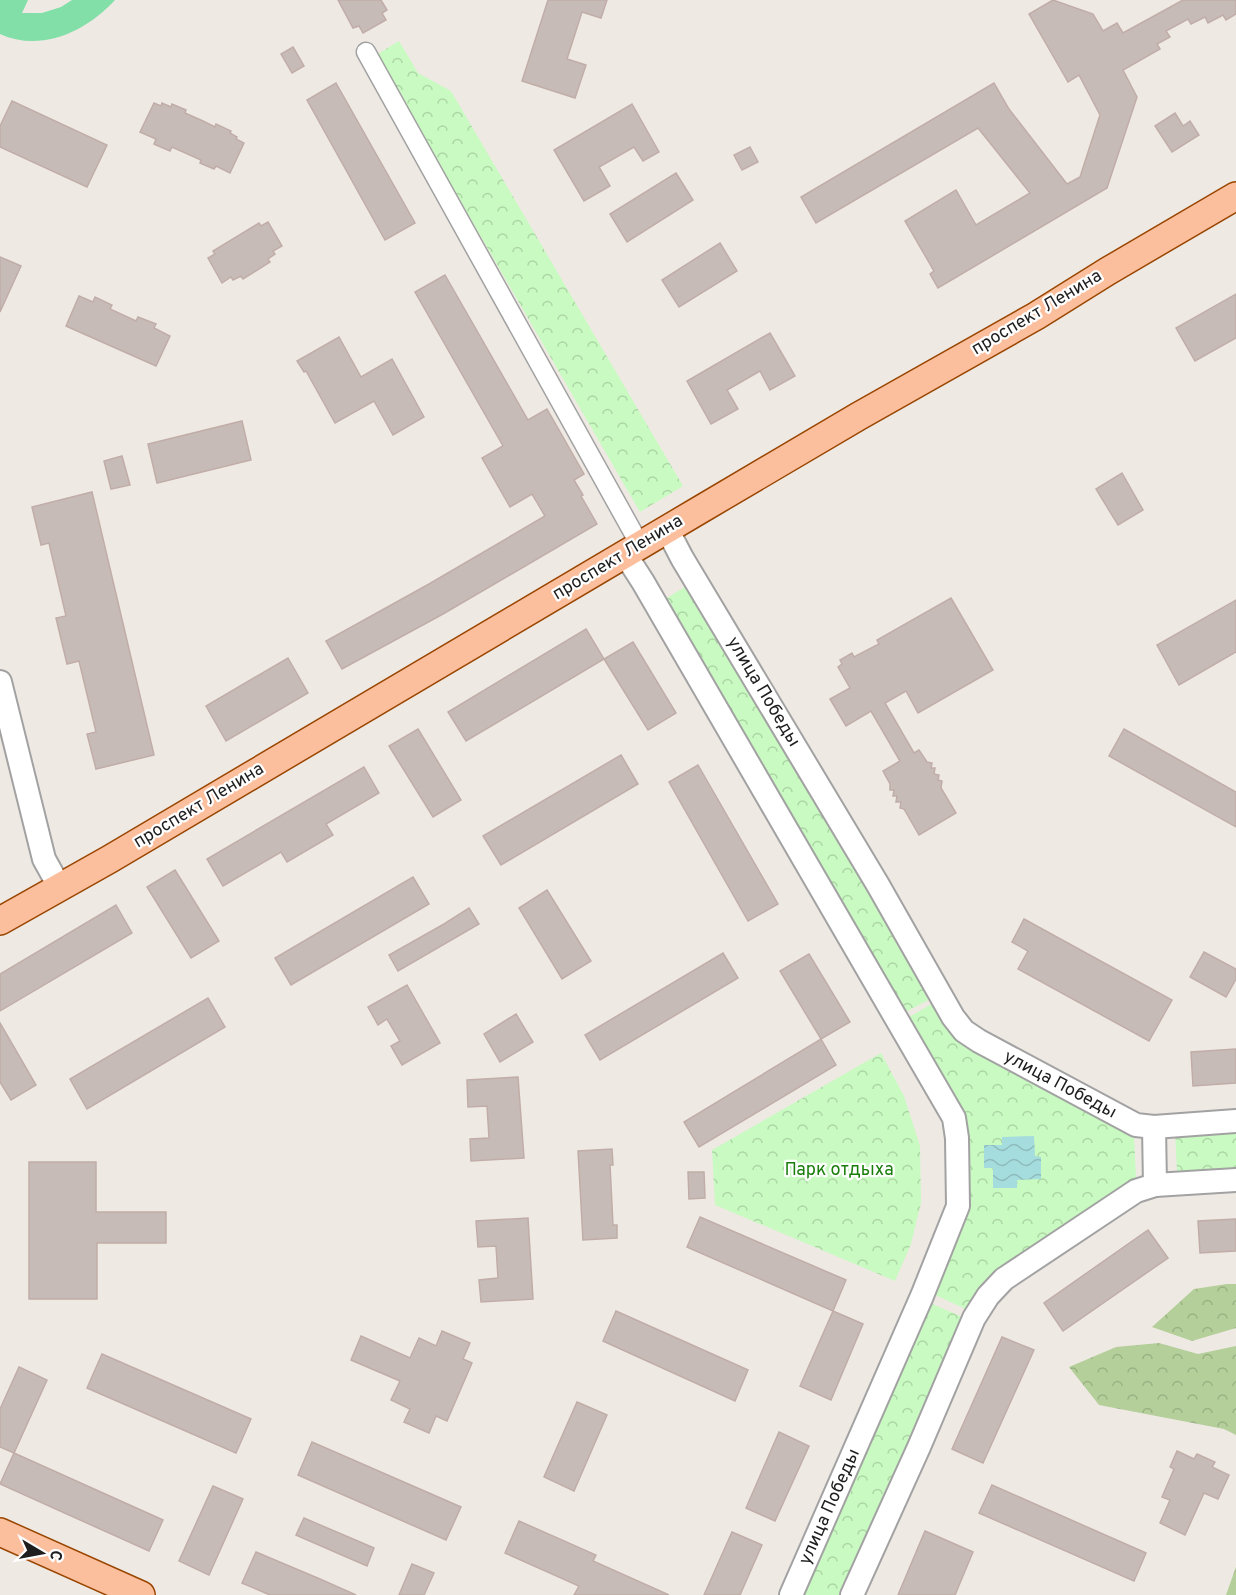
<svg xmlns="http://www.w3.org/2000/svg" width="1236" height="1595" viewBox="0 0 1236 1595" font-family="Overpass,sans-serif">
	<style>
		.forest { fill: url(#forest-crowns) }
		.park { fill: url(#park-crowns) }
		.pitch { fill: #82dfa7 }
		.water { fill: url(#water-waves) }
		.building { fill: #c7bbb8; stroke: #c1ada7; stroke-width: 1.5 }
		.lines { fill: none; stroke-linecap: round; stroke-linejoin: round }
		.minor-casing { stroke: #a2a2a2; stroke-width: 21 }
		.tertiary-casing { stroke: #a2a2a2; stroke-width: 26 }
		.primary-casing { stroke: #994600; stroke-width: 30 }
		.minor { stroke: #fff; stroke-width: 18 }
		.tertiary { stroke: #fff; stroke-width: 22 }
		.primary { stroke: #fcbf9d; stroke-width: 27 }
		.labels { text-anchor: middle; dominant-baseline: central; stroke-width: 4.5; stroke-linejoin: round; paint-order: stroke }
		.street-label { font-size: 18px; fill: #1e1e1e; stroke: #fff }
		.park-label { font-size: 18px; fill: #1a7e0b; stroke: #fff }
	</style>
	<defs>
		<pattern id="forest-crowns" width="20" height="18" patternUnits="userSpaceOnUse" patternTransform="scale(1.5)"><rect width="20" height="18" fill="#b4cf99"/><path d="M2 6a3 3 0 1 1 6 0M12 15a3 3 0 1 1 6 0" fill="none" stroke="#9ab183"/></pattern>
		<pattern id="park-crowns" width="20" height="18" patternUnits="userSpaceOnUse" patternTransform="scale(1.5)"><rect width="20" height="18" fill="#c9fac1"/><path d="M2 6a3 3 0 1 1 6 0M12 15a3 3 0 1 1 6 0" fill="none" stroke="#acd6a5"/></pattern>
		<pattern id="water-waves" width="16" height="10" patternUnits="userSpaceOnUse" patternTransform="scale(1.5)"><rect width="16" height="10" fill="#a5dcdd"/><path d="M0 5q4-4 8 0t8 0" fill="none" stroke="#8ebcbd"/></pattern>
	</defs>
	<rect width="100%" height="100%" fill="#efe9e4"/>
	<g class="forest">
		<polygon points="1227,1284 1236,1284 1236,1328 1192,1341 1152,1327 1194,1289"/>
		<polygon points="1159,1343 1198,1354 1236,1346 1236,1435 1224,1429 1099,1405 1069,1367 1116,1347"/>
		<polygon points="1236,1567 1236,1595 1226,1595"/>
	</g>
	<g class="park">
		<polygon points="399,41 418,73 451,91 683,486 640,512 376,55"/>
		<polygon points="693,582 934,997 904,1013 662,601"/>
		<polygon points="935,1002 1134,1134 1136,1178 983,1286 968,1310 935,1295 963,1122 904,1020"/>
		<polygon points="881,1053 904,1096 920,1146 921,1203 911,1244 895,1281 715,1205 712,1150"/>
		<polygon points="1236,1127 1236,1169 1177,1172 1175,1131"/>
		<polygon points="930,1303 965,1318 841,1595 803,1595"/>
	</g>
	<path class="pitch" d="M0,0H28L22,13H42L61,7L72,0H115C87,31 41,53 0,34Z"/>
	<polygon class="water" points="1034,1136 1035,1156 1041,1157 1041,1179 1017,1180 1017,1188 993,1188 993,1168 984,1168 984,1145 1002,1145 1002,1137"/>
	<g class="building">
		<polygon points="338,0 381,0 387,10 382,13 386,20 363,33 359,26 353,28"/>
		<polygon points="548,0 607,0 601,18 582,12 567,59 586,65 575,98 522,81"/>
		<polygon points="1053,0 1093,14 1103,31 1117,23 1123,33 1183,0 1236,0 1236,14 1226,20 1223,15 1208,23 1205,17 1191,24 1188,19 1166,31 1170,37 1157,44 1160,49 1123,70 1137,97 1107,188 938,288 930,274 934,271 905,221 956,190 976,225 1030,193 978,128 816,223 801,197 994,83 1009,109 1067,184 1080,177 1100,115 1079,75 1068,82 1029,14"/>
		<polygon points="293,47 304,66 292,73 281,54"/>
		<polygon points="336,83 415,223 385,240 307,100"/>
		<polygon points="12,101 107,145 87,187 0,147 0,126"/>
		<polygon points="154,103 161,106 162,103 171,107 172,104 186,110 185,113 203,121 215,127 216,124 231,131 230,133 237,137 236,139 244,143 230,173 216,166 214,169 200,163 201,160 172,147 170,151 154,144 156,139 140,132"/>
		<polygon points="632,104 659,152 643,161 634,147 599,167 610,186 584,201 554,150"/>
		<polygon points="1175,113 1183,126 1190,121 1199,135 1172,152 1155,126"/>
		<polygon points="750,147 758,162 742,170 734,155"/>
		<polygon points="676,173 693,200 627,242 610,214"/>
		<polygon points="268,222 282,246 273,251 275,254 268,259 270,262 243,279 241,276 233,280 231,277 222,283 208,258 215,254 213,251 259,223 261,226"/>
		<polygon points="720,243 737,271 679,307 662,280"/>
		<polygon points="0,257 21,266 0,312"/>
		<polygon points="445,275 528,420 547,409 584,474 574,480 583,495 581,496 597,524 443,614 342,669 326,641 429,584 545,516 532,494 510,507 482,458 503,446 415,292"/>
		<polygon points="1236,294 1236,338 1195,361 1176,328"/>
		<polygon points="79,296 93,302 95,297 112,305 110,309 136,321 138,317 156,324 154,328 170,336 156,366 66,326"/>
		<polygon points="770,333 795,376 770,390 760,371 727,390 738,409 711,424 687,381"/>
		<polygon points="339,337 361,377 392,359 424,417 393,435 374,401 335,423 306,371 304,372 297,361"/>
		<polygon points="242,421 251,460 157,483 148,444"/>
		<polygon points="122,456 130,485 111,489 104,461"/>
		<polygon points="1122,473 1143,510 1118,525 1096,489"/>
		<polygon points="92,492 154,755 96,769 87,734 96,732 79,661 67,664 56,618 66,616 49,543 41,545 32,507"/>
		<polygon points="951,598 993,670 918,713 906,691 885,703 914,753 919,750 927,762 932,763 931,768 935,768 934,774 939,775 938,780 942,781 941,788 956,813 919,835 904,809 900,808 901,802 896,802 897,796 893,796 894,790 890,790 890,784 883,771 900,761 871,711 846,726 830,699 850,688 838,667 842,664 840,660 852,653 854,657 879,644 877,640"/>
		<polygon points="1236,600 1236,652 1179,685 1157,645"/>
		<polygon points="586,629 604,659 466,741 448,712"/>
		<polygon points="633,642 676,713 648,730 604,659"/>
		<polygon points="288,658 308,693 226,741 206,706"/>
		<polygon points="418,729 461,800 433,817 389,746"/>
		<polygon points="1124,729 1236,792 1236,827 1109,756"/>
		<polygon points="621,755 638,784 501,865 483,836"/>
		<polygon points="698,765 778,904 748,921 669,782"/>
		<polygon points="364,767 379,793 326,824 333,835 287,862 281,852 223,886 207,859"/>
		<polygon points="175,870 219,941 191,958 147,887"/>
		<polygon points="413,877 429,904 291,985 275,958"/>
		<polygon points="547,890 591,961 562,979 519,908"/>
		<polygon points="116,905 132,933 0,1011 0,974"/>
		<polygon points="469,908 479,924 398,971 389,955 444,924"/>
		<polygon points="1024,919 1172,1000 1149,1041 1018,969 1028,951 1012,942"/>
		<polygon points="1204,952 1236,969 1236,979 1226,997 1190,977"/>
		<polygon points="723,953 738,978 600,1060 585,1035"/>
		<polygon points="809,954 850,1022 821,1039 780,971"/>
		<polygon points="407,985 440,1043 402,1065 391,1046 400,1041 387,1019 378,1025 368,1007"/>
		<polygon points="208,998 225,1027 87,1109 70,1079"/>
		<polygon points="516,1014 533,1042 500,1062 484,1034"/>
		<polygon points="0,1023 36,1085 11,1100 0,1082"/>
		<polygon points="821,1039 836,1065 699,1147 684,1122"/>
		<polygon points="1236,1049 1236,1083 1193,1086 1191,1052"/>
		<polygon points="518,1077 524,1158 471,1161 470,1139 489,1138 487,1106 468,1107 467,1080"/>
		<polygon points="612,1149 613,1165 610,1165 613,1225 617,1225 617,1238 583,1240 578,1151"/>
		<polygon points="29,1162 96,1162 96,1212 166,1212 166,1243 97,1243 97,1299 29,1299"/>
		<polygon points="688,1172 704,1172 705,1198 689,1199"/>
		<polygon points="700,1217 846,1280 833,1311 687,1247"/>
		<polygon points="528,1218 533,1299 481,1302 479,1280 498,1278 496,1246 478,1247 476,1221"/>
		<polygon points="1236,1219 1236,1251 1200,1253 1198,1221"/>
		<polygon points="1148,1230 1168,1258 1063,1331 1044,1303"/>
		<polygon points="616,1311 748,1370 735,1401 603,1341"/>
		<polygon points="833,1311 863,1324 831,1400 800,1386"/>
		<polygon points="442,1331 470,1343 463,1359 472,1363 447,1421 436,1416 429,1433 404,1422 410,1409 391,1400 400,1381 351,1360 361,1336 410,1358 419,1338 436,1346"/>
		<polygon points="1002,1337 1034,1350 983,1463 952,1449"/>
		<polygon points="102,1354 251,1419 236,1453 87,1388"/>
		<polygon points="19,1367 47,1380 14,1453 0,1447 0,1409"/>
		<polygon points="577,1402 607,1415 574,1491 544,1477"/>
		<polygon points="779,1432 809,1446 775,1521 746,1508"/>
		<polygon points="312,1442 461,1507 446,1540 298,1475"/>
		<polygon points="1177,1451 1194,1459 1197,1454 1215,1462 1212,1467 1229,1475 1218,1499 1204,1493 1185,1535 1160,1523 1170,1500 1162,1497 1174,1469 1170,1467"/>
		<polygon points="14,1453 163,1520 149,1551 0,1484"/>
		<polygon points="992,1485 1146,1553 1134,1581 979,1513"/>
		<polygon points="213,1486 243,1499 209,1575 179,1561"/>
		<polygon points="304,1518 374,1548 367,1566 296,1535"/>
		<polygon points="519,1521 596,1555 593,1561 669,1595 574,1595 579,1586 505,1553"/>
		<polygon points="925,1531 973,1552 955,1595 898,1595"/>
		<polygon points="732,1532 762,1545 740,1595 704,1595"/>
		<polygon points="256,1552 320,1579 356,1595 270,1595 242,1583"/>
		<polygon points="412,1564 434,1573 424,1595 399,1595"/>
	</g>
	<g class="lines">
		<defs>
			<polyline id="minor" points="366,52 640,545"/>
			<g id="tertiary">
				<polyline points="667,529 682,558 878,885 953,1017 964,1031 979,1041 1136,1125 1154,1127 1236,1121"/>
				<polyline points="625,554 643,582 954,1118 957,1138 958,1206 922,1296 791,1595"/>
				<polyline points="0,682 44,859 60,888"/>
				<polyline points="1154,1127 1155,1185"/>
				<polyline points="852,1595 919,1447 974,1318 988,1296 1004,1279 1136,1191 1155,1185 1236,1180"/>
			</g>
			<g id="primary">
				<polyline points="0,921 110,859 703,508 859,416 1036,316 1108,271 1236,196"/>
				<polyline points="0,1532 141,1595"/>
			</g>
		</defs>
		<use href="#minor" class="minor-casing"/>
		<use href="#tertiary" class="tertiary-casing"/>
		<use href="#primary" class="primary-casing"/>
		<use href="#minor" class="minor"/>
		<use href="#tertiary" class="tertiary"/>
		<use href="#primary" class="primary"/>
	</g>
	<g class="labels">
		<g class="street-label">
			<text transform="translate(1037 313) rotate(-31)">проспект Ленина</text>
			<text transform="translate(618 558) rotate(-31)">проспект Ленина</text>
			<text transform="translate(763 692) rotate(59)">улица Победы</text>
			<text transform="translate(199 806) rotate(-31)">проспект Ленина</text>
			<text transform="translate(1060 1085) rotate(28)">улица Победы</text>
			<text transform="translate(830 1507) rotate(-66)">улица Победы</text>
		</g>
		<g class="park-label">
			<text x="839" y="1170">Парк отдыха</text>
		</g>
	</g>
	<g transform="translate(42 1553) rotate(100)" stroke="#ffffff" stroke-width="4.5" paint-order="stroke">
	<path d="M0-4.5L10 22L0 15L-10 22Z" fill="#1e1e1e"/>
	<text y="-9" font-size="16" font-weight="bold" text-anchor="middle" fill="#1e1e1e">С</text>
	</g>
</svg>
